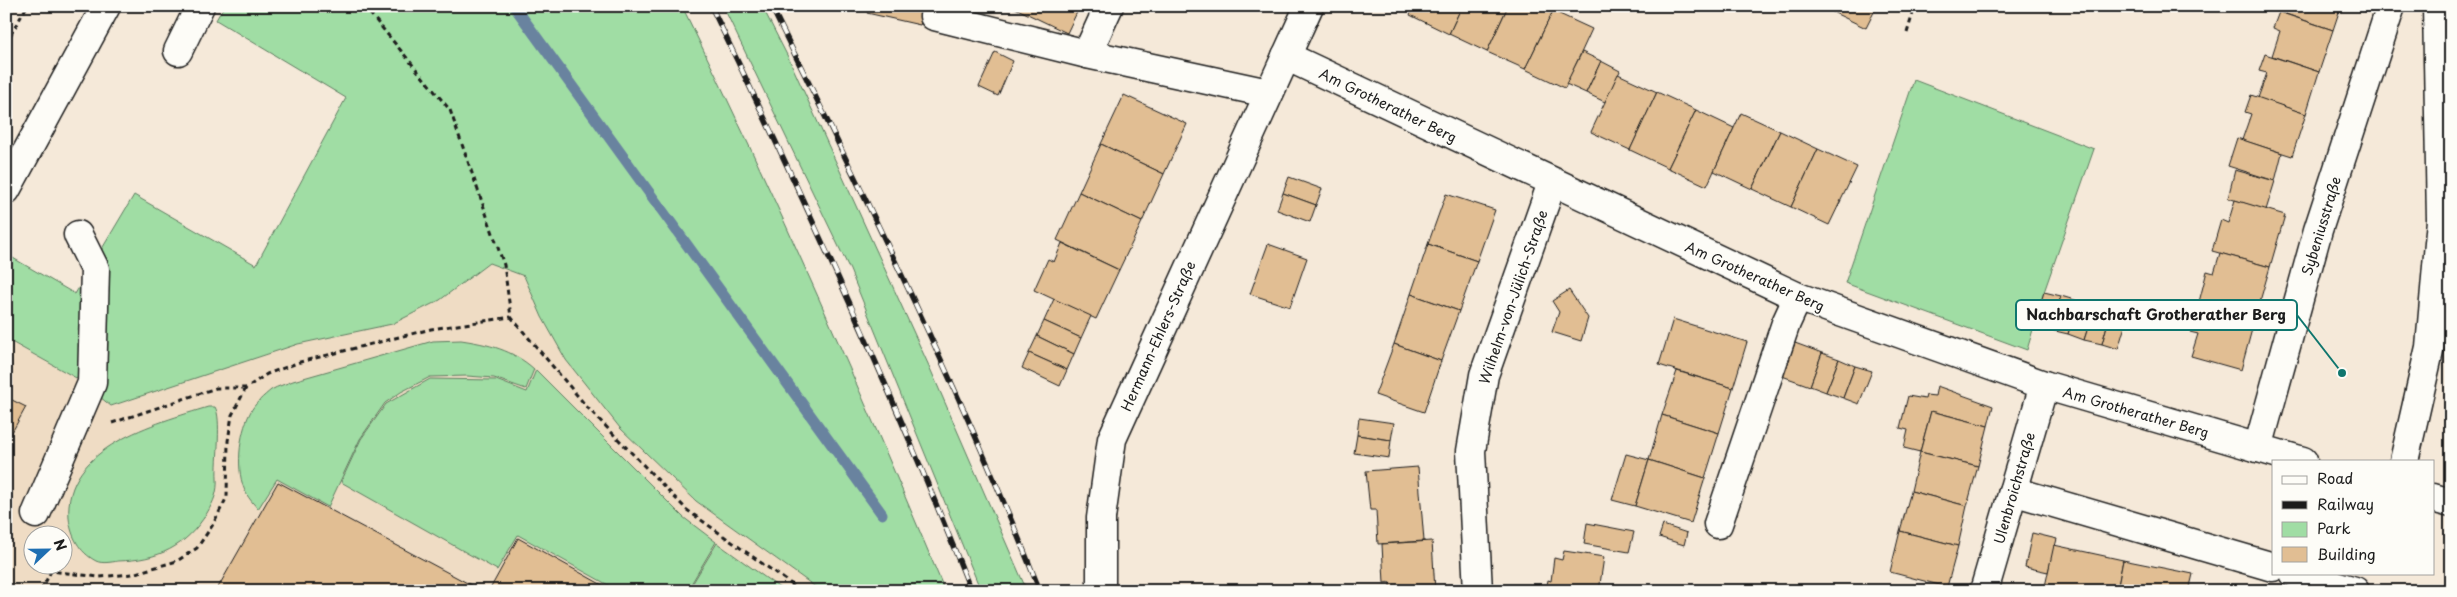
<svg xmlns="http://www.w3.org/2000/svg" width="2457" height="597" viewBox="0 0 2457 597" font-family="'Playpen Sans',sans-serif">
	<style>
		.built { fill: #efdcc4; fill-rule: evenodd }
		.green { fill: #a0dda4; stroke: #5e7c60 }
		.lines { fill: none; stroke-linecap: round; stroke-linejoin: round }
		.stream { stroke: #69839f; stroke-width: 11 }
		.building { fill: #e1be93; stroke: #1c1c1c }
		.minor-casing { stroke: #1c1c1c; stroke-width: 31 }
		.path { stroke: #1c1c1c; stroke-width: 3; stroke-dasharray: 5 4; stroke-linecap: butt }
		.minor { stroke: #fdfcf7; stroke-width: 28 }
		.rail-casing { stroke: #1c1c1c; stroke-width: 5.5 }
		.rail { stroke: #fdfcf7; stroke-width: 4; stroke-dasharray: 11; stroke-linecap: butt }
		.labels { text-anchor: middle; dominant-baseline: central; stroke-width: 4; stroke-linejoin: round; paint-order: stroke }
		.street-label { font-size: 14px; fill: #1c1c1c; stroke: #fdfcf7 }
		.leader { fill: none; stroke: #0f766e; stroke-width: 2 }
		.callout-dot { fill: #0f766e; stroke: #fdfcf7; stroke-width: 2 }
		.callout { fill: #fdfcf7; stroke: #0f766e; stroke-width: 2 }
		.callout-label { font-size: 15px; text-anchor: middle; font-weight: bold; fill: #1c1c1c }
	</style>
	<rect width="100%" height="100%" fill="#f5e9d9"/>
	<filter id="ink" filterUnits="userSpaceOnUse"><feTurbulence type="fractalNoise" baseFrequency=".02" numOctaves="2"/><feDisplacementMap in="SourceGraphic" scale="10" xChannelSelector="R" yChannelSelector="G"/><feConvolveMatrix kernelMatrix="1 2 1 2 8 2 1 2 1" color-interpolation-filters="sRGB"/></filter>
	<g filter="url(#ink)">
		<path class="built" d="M489,263L524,276L542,317L566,360L696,501L821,591H6V339L78,379L112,406L298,344L392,324L440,300ZM32,534H62V564H32Z"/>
		<g class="green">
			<path d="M224,6H682C777,198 862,394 945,591H821L696,501L620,428L566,360L542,317L524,276L489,263L440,300L392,324L298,344L111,406L78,379L6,339V254L75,294L134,195L256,265L346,98L216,20Z"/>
			<polygon points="723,6 762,6 789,59 929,366 1027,591 981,591 850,270"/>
			<polygon points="1914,80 2094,149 2044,292 2027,350 1845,283"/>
			<path d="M461,340C488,344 513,350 534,369L526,389L494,378L467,376L430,377L401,392L385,403L360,439L328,507L277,479L258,509C254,504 249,499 246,493C235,472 239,434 250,413C254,404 264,396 271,390C278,386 286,384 293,381L433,341Z"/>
			<polygon points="536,370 683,517 716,542 687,591 619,591 518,535 497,570 341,482 361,439 386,404 430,379 496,380 527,392"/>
			<path d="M208,407H215C222,418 216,460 217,478C218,492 214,501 207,513C186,547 158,560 118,561C112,562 102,564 96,561C79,552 71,536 69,518C63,447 156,423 208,407Z"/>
			<polygon points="717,543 784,591 688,591"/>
		</g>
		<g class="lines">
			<polyline class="stream" points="514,6 882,514"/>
		</g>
		<g class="building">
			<polygon points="870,6 929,6 920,25 867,13"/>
			<polygon points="1011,6 1080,6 1067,33"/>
			<polygon points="1414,6 1462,6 1449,34 1410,15"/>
			<polygon points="1462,6 1508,6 1487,52 1449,34"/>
			<polygon points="1508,6 1543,6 1553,11 1525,69 1487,52"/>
			<polygon points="1820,6 1877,6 1866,28"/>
			<polygon points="2289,6 2341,6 2333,30 2286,14"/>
			<polygon points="1553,11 1592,29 1565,88 1525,69"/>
			<polygon points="2279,12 2333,30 2319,72 2272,56 2280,31 2273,28"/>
			<polygon points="995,52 1013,61 998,96 979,87"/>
			<polygon points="1582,52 1601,61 1586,93 1566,84"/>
			<polygon points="2265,54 2319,72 2306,114 2258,98 2267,73 2259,71"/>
			<polygon points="1601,61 1620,71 1605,102 1586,93"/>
			<polygon points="1618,74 1657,92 1630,150 1591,132"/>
			<polygon points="1657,92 1696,110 1668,168 1630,150"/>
			<polygon points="1124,95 1187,124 1164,174 1101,144"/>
			<polygon points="2251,95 2306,114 2292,156 2242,140 2251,114 2245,112"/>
			<polygon points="1696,110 1734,128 1707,186 1668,168"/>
			<polygon points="1741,113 1780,131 1752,189 1714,171"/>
			<polygon points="1780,131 1818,149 1791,207 1752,189"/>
			<polygon points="2237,138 2282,153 2275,181 2228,166"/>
			<polygon points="1101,144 1164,174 1142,222 1079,192"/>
			<polygon points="1818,149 1857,167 1829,225 1791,207"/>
			<polygon points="2235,170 2275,181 2266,210 2228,198"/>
			<polygon points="1289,177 1322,189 1316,205 1283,193"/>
			<polygon points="1079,192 1142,222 1119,270 1057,240"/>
			<polygon points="1283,193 1316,205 1310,222 1277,210"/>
			<polygon points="1446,194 1495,210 1477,261 1428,244"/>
			<polygon points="2235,200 2285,215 2270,267 2212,251 2221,220 2228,223"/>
			<polygon points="1062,243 1119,270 1096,319 1034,290 1048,259 1054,262"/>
			<polygon points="1268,244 1307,258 1290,307 1250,294"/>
			<polygon points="1428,244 1477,261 1459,311 1411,294"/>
			<polygon points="2220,253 2270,267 2255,318 2199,302 2207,271 2214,273"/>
			<polygon points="1569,290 1588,318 1581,341 1552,332 1559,312 1552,301"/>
			<polygon points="2044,292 2061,296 2051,330 2034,324"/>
			<polygon points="1411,294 1459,311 1441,361 1394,344"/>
			<polygon points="2061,296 2078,301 2068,334 2051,330"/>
			<polygon points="1054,299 1091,316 1081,338 1044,321"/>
			<polygon points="2078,301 2095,306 2084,340 2068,334"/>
			<polygon points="2199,302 2255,318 2241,370 2191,356 2198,334 2190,332"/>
			<polygon points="2095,306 2111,311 2102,344 2084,340"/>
			<polygon points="2111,311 2128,316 2118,349 2102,344"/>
			<polygon points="1673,319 1747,342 1733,388 1659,365"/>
			<polygon points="1044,321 1081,338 1074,354 1037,336"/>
			<polygon points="1037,336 1074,354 1067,370 1029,353"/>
			<polygon points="1795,343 1822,353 1810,386 1782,376"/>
			<polygon points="1394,344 1441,361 1424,412 1375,395"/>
			<polygon points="1029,353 1067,370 1060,386 1022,368"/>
			<polygon points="1822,353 1839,359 1826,392 1810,386"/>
			<polygon points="1839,359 1855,366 1843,398 1826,392"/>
			<polygon points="1855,366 1872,371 1859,404 1843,398"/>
			<polygon points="1677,371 1733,388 1719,433 1662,415"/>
			<polygon points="1937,386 1993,406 1988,426 1931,411 1920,452 1904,448 1908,430 1900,428 1908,396 1925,399 1926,395 1935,396"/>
			<polygon points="6,397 26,407 6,443"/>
			<polygon points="1931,411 1988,426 1978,466 1920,452"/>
			<polygon points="1662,415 1719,433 1705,478 1649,460"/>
			<polygon points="1359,418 1394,423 1391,440 1357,435"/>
			<polygon points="1357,435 1391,440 1389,458 1354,453"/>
			<polygon points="1920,452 1978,466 1967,506 1911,491"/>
			<polygon points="1626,454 1649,460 1635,506 1612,500"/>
			<polygon points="1649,460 1705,478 1691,523 1635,506"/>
			<polygon points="1418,467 1424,541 1378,544 1376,510 1370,510 1366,471"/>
			<polygon points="278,482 471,585 467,591 216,591"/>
			<polygon points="1911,491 1967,506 1958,546 1900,531"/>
			<polygon points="1587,523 1634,532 1629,552 1584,544"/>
			<polygon points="1663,525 1687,533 1684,545 1659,537"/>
			<polygon points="1900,531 1958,546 1947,587 1890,572"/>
			<polygon points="2032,533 2057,539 2048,572 2025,567"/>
			<polygon points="518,538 613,591 489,591"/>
			<polygon points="1432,541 1435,591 1390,591 1390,582 1384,583 1382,544"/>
			<polygon points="2054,545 2123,560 2117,591 2044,591"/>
			<polygon points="1564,551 1604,557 1599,591 1546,591 1548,580 1551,581 1554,558 1562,560"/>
			<polygon points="2123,560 2193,574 2189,591 2117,591"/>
		</g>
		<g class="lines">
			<defs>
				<g id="minor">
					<polyline points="939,6 934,16 1087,54 1268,93"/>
					<polyline points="178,51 200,6"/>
					<polyline points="1087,54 1109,6"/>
					<polyline points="1286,56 1798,297 2044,385 2303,461"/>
					<polyline points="6,190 106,6"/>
					<polyline points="2258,448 2318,230 2391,6"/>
					<polyline points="2404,461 2430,347 2441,220 2437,6"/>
					<polyline points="2013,491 2273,567"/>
					<polyline points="2433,498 2451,503"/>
					<polyline points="36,514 92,383 95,269 78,235"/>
					<polyline points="1718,524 1786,323 1798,297"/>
					<polyline points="2294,573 2355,591"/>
					<polyline points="1101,591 1101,518 1112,439 1309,6"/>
					<polyline points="1478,591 1471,451 1484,375 1552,183"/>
					<polyline points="1984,591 2044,385"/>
				</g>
			</defs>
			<use href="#minor" class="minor-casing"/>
			<g class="path">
				<polyline points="364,6 450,110 504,265 511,317 587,407 687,510 801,591"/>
				<polyline points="1907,33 1915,6"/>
				<polyline points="6,43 27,6"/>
				<polyline points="112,423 216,388 246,388"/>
				<polyline points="49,564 51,571"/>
				<polyline points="41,591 51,571 99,577 132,574 177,561 197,548 212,526 227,497 228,441 232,415 246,388 267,374 300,362 431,329 511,317"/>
			</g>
			<use href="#minor" class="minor"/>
			<defs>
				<g id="rail">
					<path d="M711,6C804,198 893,392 971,591"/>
					<path d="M771,6C866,199 961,391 1040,591"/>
				</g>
			</defs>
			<use href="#rail" class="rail-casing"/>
			<use href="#rail" class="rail"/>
		</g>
	</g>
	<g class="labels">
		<g class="street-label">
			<text transform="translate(1388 105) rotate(26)">Am Grotherather Berg</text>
			<text transform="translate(2321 226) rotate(-73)">Sybeniusstraße</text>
			<text transform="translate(1755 276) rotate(24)">Am Grotherather Berg</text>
			<text transform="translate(1513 297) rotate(-71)">Wilhelm-von-Jülich-Straße</text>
			<text transform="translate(1158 336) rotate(-66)">Hermann-Ehlers-Straße</text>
			<text transform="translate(2136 412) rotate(16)">Am Grotherather Berg</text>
			<text transform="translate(2014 488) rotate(-74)">Ulenbroichstraße</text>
		</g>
	</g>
	<path class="leader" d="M2342 373L2297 315"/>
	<circle class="callout-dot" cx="2342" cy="373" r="5"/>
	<rect class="callout" x="2016" y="300" width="281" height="30" rx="5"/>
	<g class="callout-label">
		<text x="2156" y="320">Nachbarschaft Grotherather Berg</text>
	</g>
	<rect width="2457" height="597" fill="none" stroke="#fdfcf7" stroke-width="25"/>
	<rect x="12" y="12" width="2432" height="572" fill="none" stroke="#1c1c1c" stroke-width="2" filter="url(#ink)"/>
	<rect x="2272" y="460" width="162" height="115" fill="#fdfcf7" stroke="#a3a29f"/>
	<rect x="2282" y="476" width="25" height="8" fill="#fdfcf7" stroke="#a3a29f"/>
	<text x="2317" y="484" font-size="15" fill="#1c1c1c">Road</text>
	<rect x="2282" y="501" width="25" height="8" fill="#1c1c1c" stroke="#a3a29f"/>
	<text x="2317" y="510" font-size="15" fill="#1c1c1c">Railway</text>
	<rect x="2282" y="522" width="25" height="15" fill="#a0dda4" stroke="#a3a29f"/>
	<text x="2317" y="534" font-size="15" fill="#1c1c1c">Park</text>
	<rect x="2282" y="547" width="25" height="15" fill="#e1be93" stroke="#a3a29f"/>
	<text x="2317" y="560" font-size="15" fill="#1c1c1c">Building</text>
	<g transform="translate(48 550) rotate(68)"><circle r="24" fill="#fdfcf7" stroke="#a3a29f"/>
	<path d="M0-4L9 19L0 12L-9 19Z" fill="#1f6fb2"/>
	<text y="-8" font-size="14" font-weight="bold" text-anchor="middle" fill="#1c1c1c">N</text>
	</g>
</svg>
